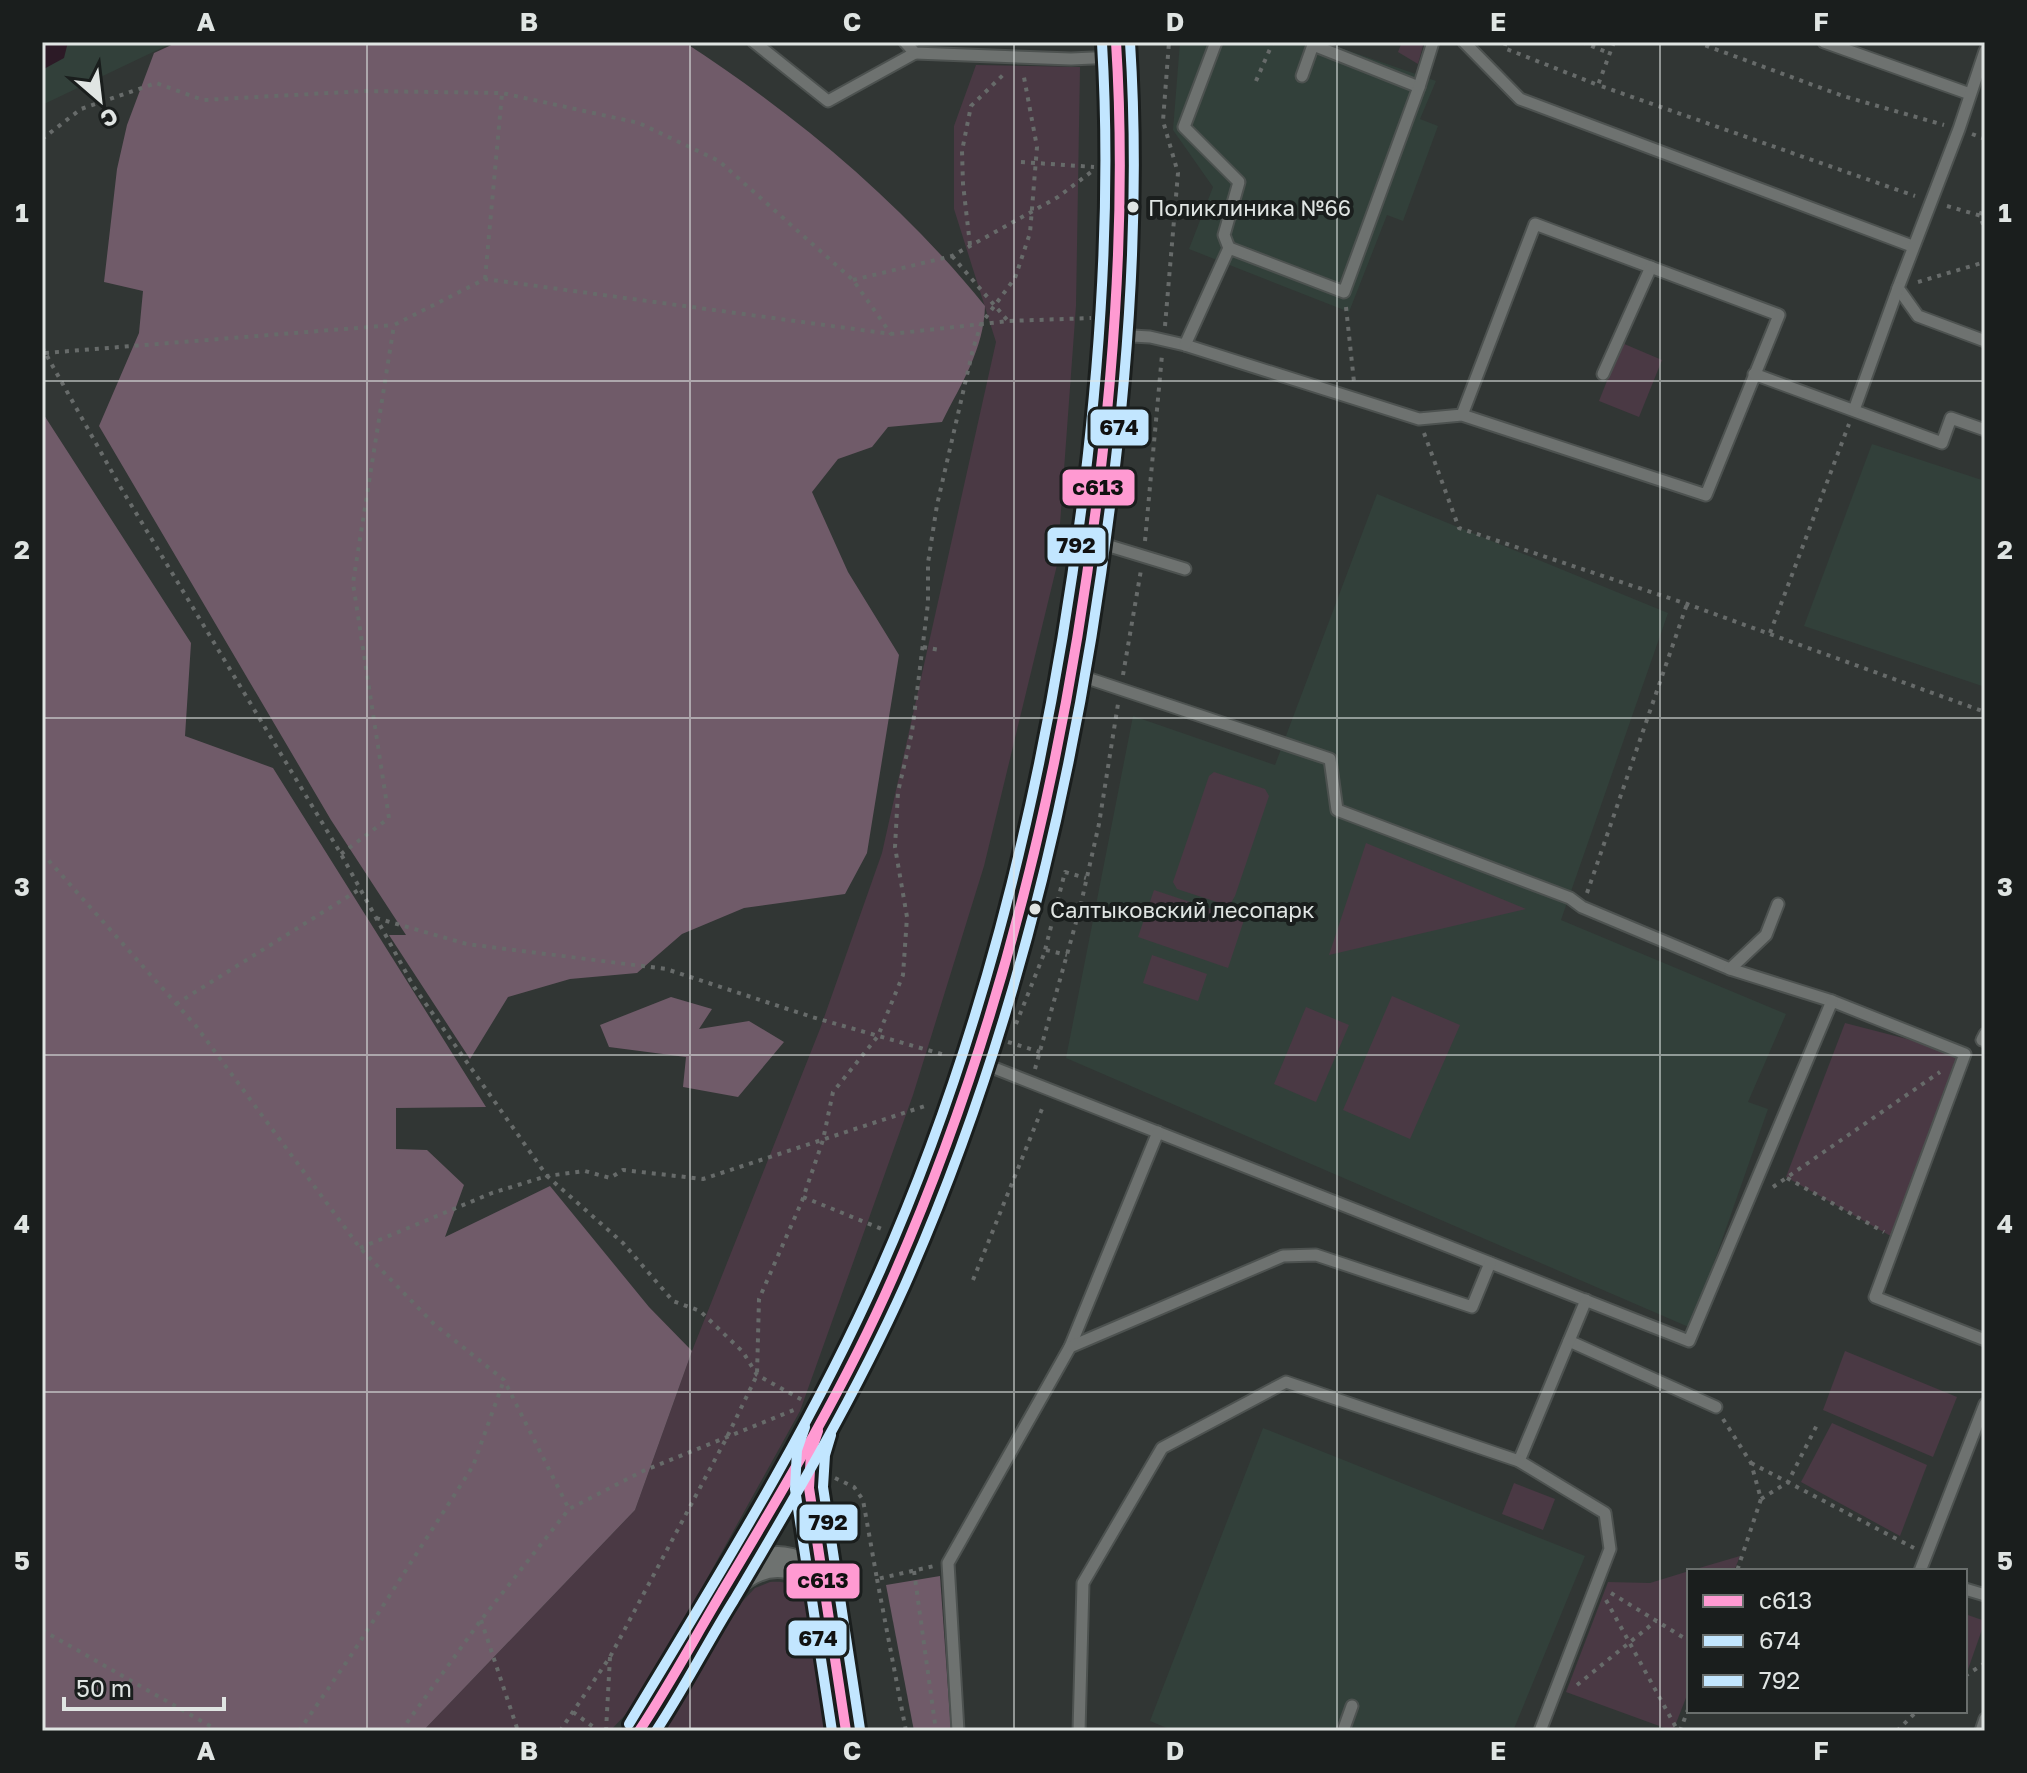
<svg xmlns="http://www.w3.org/2000/svg" width="2027" height="1773" viewBox="0 0 2027 1773" font-family="'Golos Text',sans-serif">
	<style>
		.built { fill: #32403a }
		.green { fill: #4a3944 }
		.forest { fill: #705b69 }
		.water { fill: #2c1a26 }
		.lines { fill: none; stroke-linecap: round; stroke-linejoin: round }
		.lane-casing { stroke: #4d5250; stroke-width: 15 }
		.secondary-casing { stroke: #4d5250; stroke-width: 34 }
		.path { stroke: #676b6a; stroke-width: 4; stroke-dasharray: 4 6; stroke-linecap: butt }
		.lane { stroke: #6e7270; stroke-width: 11 }
		.secondary { stroke: #6e7270; stroke-width: 30 }
		.bus-1-casing { stroke: #1a1e1d; stroke-width: 16 }
		.bus-2-casing { stroke: #1a1e1d; stroke-width: 16 }
		.bus-3-casing { stroke: #1a1e1d; stroke-width: 16 }
		.bus-1 { stroke: #ff9ad2; stroke-width: 10 }
		.bus-2 { stroke: #c2e6ff; stroke-width: 10 }
		.bus-3 { stroke: #c2e6ff; stroke-width: 10 }
		.grid { fill: none; stroke: #e0e5e3; stroke-width: 2; stroke-opacity: 0.55 }
		.bus-dot { fill: #e0e5e3; stroke: #1a1e1d; stroke-width: 3 }
		.labels { text-anchor: middle; dominant-baseline: central; stroke-width: 8; stroke-linejoin: round; paint-order: stroke }
		.bus-label { font-size: 22px; fill: #e0e5e3; stroke: #1a1e1d; text-anchor: start }
		.line-badge { stroke: #1a1e1d; stroke-width: 3 }
		.pale-badge-label { font-size: 22px; text-anchor: middle; font-weight: bold; fill: #111 }
		.neatline { fill: none; stroke: #e0e5e3; stroke-width: 3 }
		.grid-label { font-size: 26px; text-anchor: middle; font-weight: bold; fill: #e0e5e3 }
	</style>
	<rect width="100%" height="100%" fill="#313634"/>
	<g class="built">
		<polygon points="42,42 174,42 42,105"/>
		<polygon points="1180,42 1323,42 1436,81 1420,119 1438,126 1403,221 1387,215 1349,312 1189,249 1213,187 1173,130"/>
		<polygon points="1872,444 1985,481 1985,687 1804,626"/>
		<polygon points="1377,494 1668,613 1561,920 1786,1014 1748,1102 1768,1109 1691,1328 1066,1058 1133,716 1275,765"/>
		<polygon points="1263,1428 1585,1556 1513,1731 1174,1731 1150,1721"/>
	</g>
	<g class="green">
		<polygon points="1402,42 1424,42 1418,64 1398,52"/>
		<polygon points="976,65 1080,67 1076,306 1057,565 984,866 913,1095 800,1411 674,1638 627,1713 610,1731 423,1731 635,1510 692,1351 820,1029 882,853 996,342 954,209 954,126"/>
		<polygon points="1622,343 1662,360 1639,417 1599,401"/>
		<polygon points="1214,772 1265,789 1269,796 1235,896 1229,906 1177,889 1173,882 1209,776"/>
		<polygon points="1366,843 1526,909 1329,955"/>
		<polygon points="1154,890 1244,920 1228,968 1138,937"/>
		<polygon points="1152,955 1207,974 1198,1001 1143,983"/>
		<polygon points="1392,996 1460,1025 1410,1139 1343,1110"/>
		<polygon points="1306,1007 1349,1025 1316,1102 1274,1084"/>
		<polygon points="1845,1023 1965,1054 1896,1239 1786,1177"/>
		<polygon points="1845,1351 1957,1397 1933,1457 1823,1410"/>
		<polygon points="1832,1423 1927,1465 1900,1536 1801,1482"/>
		<polygon points="1514,1483 1555,1499 1543,1530 1502,1514"/>
		<polygon points="1740,1556 1734,1571 1689,1571"/>
		<polygon points="1689,1571 1689,1690 1673,1731 1566,1692 1608,1582 1650,1583"/>
		<path d="M770,1582C781,1581 791,1582 799,1591C817,1613 822,1700 827,1731H663L741,1603L755,1588Z"/>
		<polygon points="1965,1614 1985,1621 1966,1675 1965,1675"/>
	</g>
	<g class="forest">
		<path d="M178,42H684C795,114 902,203 985,306C984,349 961,384 942,422L888,427L872,447L838,459L812,492L848,572L899,655L867,853L845,894L744,908L682,934L637,973L570,979L508,997L470,1059L389,935H406L331,820L99,426L139,333L143,291L104,282L117,169L127,125L154,53Z"/>
		<polygon points="42,412 191,643 185,736 273,768 486,1107 396,1108 396,1149 427,1150 464,1185 445,1237 550,1186 649,1307 692,1351 635,1510 423,1731 42,1731"/>
		<polygon points="671,997 712,1009 699,1029 749,1021 784,1042 738,1097 683,1087 686,1057 609,1047 600,1025"/>
		<polygon points="940,1576 951,1731 914,1731 886,1585"/>
	</g>
	<polygon class="water" points="42,42 68,42 64,58 42,70"/>
	<g class="lines">
		<defs>
			<g id="lane">
				<polyline points="754,42 828,101 915,53"/>
				<polyline points="905,42 915,53 1071,59 1115,57"/>
				<polyline points="1216,42 1184,127 1239,182 1224,235 1229,248"/>
				<polyline points="1464,42 1520,99 1912,246"/>
				<polyline points="1824,42 1970,94"/>
				<polyline points="1985,51 1959,129 1898,288 1918,316 1985,341"/>
				<polyline points="1302,76 1313,45 1419,87"/>
				<polyline points="1115,335 1150,337 1185,345 1419,419 1462,415 1706,495 1779,315 1535,224 1462,415"/>
				<polyline points="1185,345 1229,248 1344,292 1419,87 1433,42"/>
				<polyline points="1603,374 1651,267"/>
				<polyline points="1754,374 1942,443 1951,418 1985,430"/>
				<polyline points="1854,410 1898,288"/>
				<polyline points="1093,541 1185,569"/>
				<polyline points="1072,673 1330,759 1337,810 1570,898 1582,907 1730,969 1832,1001 1965,1054 1875,1297 1985,1340"/>
				<polyline points="1730,969 1766,935 1778,904"/>
				<polyline points="1985,1034 1982,1040 1985,1041"/>
				<polyline points="979,1062 1689,1341 1832,1001"/>
				<polyline points="1569,1341 1716,1407"/>
				<polyline points="1070,1347 1158,1132"/>
				<polyline points="1519,1461 1586,1300"/>
				<polyline points="1920,1571 1985,1404"/>
				<polyline points="1965,1589 1985,1595"/>
				<polyline points="958,1731 948,1563 1070,1347 1283,1256 1316,1255 1472,1307 1490,1263"/>
				<polyline points="1079,1731 1083,1583 1162,1448 1286,1382 1519,1461 1605,1513 1610,1549 1540,1731"/>
				<polyline points="1343,1731 1352,1706"/>
				<polyline points="1981,1731 1985,1719"/>
			</g>
			<g id="secondary">
				<polyline points="812,1447 809,1469 811,1509 846,1731"/>
				<path d="M731,1583C764,1553 806,1553 824,1598"/>
				<path d="M639,1731C670,1686 694,1638 722,1592C784,1490 844,1386 893,1277C1008,1017 1072,736 1103,454C1109,395 1115,335 1118,275C1120,237 1118,197 1118,159C1117,120 1119,81 1116,42"/>
			</g>
		</defs>
		<use href="#lane" class="lane-casing"/>
		<use href="#secondary" class="secondary-casing"/>
		<g class="path">
			<polyline points="1506,42 1504,48 1598,85"/>
			<polyline points="1582,42 1609,53"/>
			<polyline points="1614,42 1598,85 1915,196"/>
			<polyline points="1696,42 1843,96 1944,125"/>
			<polyline points="1256,81 1273,42"/>
			<polyline points="1972,134 1985,139"/>
			<polyline points="42,139 81,109 156,83 203,100 365,91 502,93 639,123 719,161 853,280 891,334"/>
			<polyline points="1021,162 1094,167"/>
			<polyline points="1985,202 1980,216 1985,230"/>
			<polyline points="1947,206 1985,217"/>
			<polyline points="970,245 963,184 962,151 971,106 1005,73"/>
			<polyline points="952,256 1008,321"/>
			<polyline points="485,279 502,94"/>
			<polyline points="853,280 952,256 1058,197 1095,169"/>
			<polyline points="1918,282 1985,262"/>
			<polyline points="1346,307 1354,382"/>
			<polyline points="1165,326 1178,173 1163,121 1169,42"/>
			<polyline points="42,347 121,488 341,854 414,987 547,1176 585,1171 610,1178 623,1170 703,1179 928,1105"/>
			<polyline points="45,353 394,325"/>
			<polyline points="1424,433 1459,528 1687,604 1985,712"/>
			<polyline points="1145,541 1162,355"/>
			<polyline points="1770,633 1849,424"/>
			<polyline points="923,647 940,650"/>
			<polyline points="1123,675 1141,570"/>
			<polyline points="42,853 196,1026 360,1248 434,1324 504,1380 569,1509"/>
			<polyline points="341,854 389,818 353,583 394,325 485,279 891,334 1009,321 1091,318"/>
			<polyline points="1587,893 1687,604"/>
			<polyline points="376,918 467,944 666,969 812,1017 945,1055"/>
			<polyline points="1046,950 1067,955"/>
			<polyline points="176,1004 360,889"/>
			<polyline points="1016,1024 1044,954 1065,872 1086,878"/>
			<polyline points="1008,1042 1040,1052"/>
			<polyline points="1035,1069 1080,908 1099,824 1118,704"/>
			<polyline points="1787,1178 1884,1232"/>
			<polyline points="1773,1187 1940,1072"/>
			<polyline points="803,1197 882,1229"/>
			<polyline points="360,1248 492,1193 547,1176 623,1243 673,1301 700,1311 743,1352 757,1375 806,1402"/>
			<polyline points="973,1280 1044,1104"/>
			<polyline points="1723,1419 1751,1463 1761,1499 1737,1571"/>
			<polyline points="1751,1463 1914,1548"/>
			<polyline points="835,1478 854,1487 863,1500 877,1579 934,1566"/>
			<polyline points="1761,1499 1788,1482 1818,1423"/>
			<polyline points="914,1571 936,1731"/>
			<polyline points="877,1579 906,1731"/>
			<polyline points="1611,1593 1689,1641"/>
			<polyline points="1606,1600 1678,1731"/>
			<polyline points="481,1620 518,1731"/>
			<polyline points="42,1630 219,1731"/>
			<polyline points="1965,1676 1985,1663"/>
			<polyline points="1577,1685 1656,1621"/>
			<polyline points="573,1712 599,1731"/>
			<polyline points="299,1731 352,1654 473,1466 504,1380"/>
			<polyline points="401,1731 481,1620 569,1509 643,1471 799,1408"/>
			<polyline points="560,1731 610,1657 727,1437 757,1375 759,1299 802,1201 823,1140 833,1092 878,1036 903,975 907,917 895,847 898,792 912,732 928,603 928,563 937,505 973,349 981,324 1015,278 1030,233 1037,147 1023,72"/>
			<polyline points="606,1731 610,1657"/>
			<polyline points="1680,1731 1689,1707"/>
			<polyline points="1897,1731 1917,1711"/>
		</g>
		<use href="#lane" class="lane"/>
		<use href="#secondary" class="secondary"/>
		<defs>
			<g id="bus-1">
				<polyline points="818,1431 811,1452 809,1488 846,1731"/>
				<path d="M639,1731C669,1686 694,1639 722,1592C783,1490 845,1387 893,1277C1000,1033 1063,772 1096,508C1116,353 1126,197 1116,42"/>
			</g>
			<g id="bus-2">
				<polyline points="805,1427 797,1450 795,1489 832,1731"/>
				<path d="M656,1731C684,1689 707,1643 734,1600C795,1497 856,1394 905,1285C1014,1039 1077,774 1110,507C1130,353 1140,197 1130,42"/>
			</g>
			<g id="bus-3">
				<polyline points="831,1435 825,1455 823,1487 860,1729"/>
				<path d="M629,1724C718,1576 810,1429 880,1271C990,1023 1051,757 1084,488C1102,340 1111,192 1102,43"/>
			</g>
		</defs>
		<use href="#bus-1" class="bus-1-casing"/>
		<use href="#bus-2" class="bus-2-casing"/>
		<use href="#bus-3" class="bus-3-casing"/>
		<use href="#bus-1" class="bus-1"/>
		<use href="#bus-2" class="bus-2"/>
		<use href="#bus-3" class="bus-3"/>
	</g>
	<path class="grid" d="M367,42V1731M690,42V1731M1014,42V1731M1337,42V1731M1660,42V1731M42,381H1985M42,718H1985M42,1055H1985M42,1392H1985"/>
	<g class="bus-dot">
		<circle cx="1133" cy="207" r="7"/>
		<circle cx="1035" cy="909" r="7"/>
	</g>
	<g class="labels">
		<g class="bus-label">
			<text x="1148" y="207">Поликлиника №66</text>
			<text x="1050" y="909">Салтыковский лесопарк</text>
		</g>
	</g>
	<g class="line-badge">
		<rect x="1089" y="408" width="61" height="39" rx="8" fill="#c2e6ff"/>
		<rect x="1061" y="468" width="75" height="39" rx="8" fill="#ff9ad2"/>
		<rect x="1046" y="526" width="61" height="39" rx="8" fill="#c2e6ff"/>
		<rect x="798" y="1503" width="61" height="39" rx="8" fill="#c2e6ff"/>
		<rect x="785" y="1562" width="76" height="38" rx="8" fill="#ff9ad2"/>
		<rect x="787" y="1619" width="61" height="38" rx="8" fill="#c2e6ff"/>
	</g>
	<g class="pale-badge-label">
		<text x="1119" y="435">674</text>
		<text x="1098" y="495">с613</text>
		<text x="1076" y="553">792</text>
		<text x="828" y="1530">792</text>
		<text x="823" y="1588">с613</text>
		<text x="818" y="1646">674</text>
	</g>
	<rect width="2027" height="1773" fill="none" stroke="#1a1e1d" stroke-width="88"/>
	<rect x="1687" y="1569" width="280" height="144" fill="#1a1e1d" stroke="#696e6c" stroke-width="2"/>
	<rect x="1703" y="1595" width="40" height="12" fill="#ff9ad2" stroke="#696e6c" stroke-width="2"/>
	<text x="1759" y="1609" font-size="24" fill="#e0e5e3">с613</text>
	<rect x="1703" y="1635" width="40" height="12" fill="#c2e6ff" stroke="#696e6c" stroke-width="2"/>
	<text x="1759" y="1649" font-size="24" fill="#e0e5e3">674</text>
	<rect x="1703" y="1675" width="40" height="12" fill="#c2e6ff" stroke="#696e6c" stroke-width="2"/>
	<text x="1759" y="1689" font-size="24" fill="#e0e5e3">792</text>
	<g transform="translate(100 100) rotate(152)" stroke="#1a1e1d" stroke-width="6" paint-order="stroke">
	<path d="M0-6L14 30L0 20L-14 30Z" fill="#e0e5e3"/>
	<text y="-12" font-size="22" font-weight="bold" text-anchor="middle" fill="#e0e5e3">С</text>
	</g>
	<path d="M64 1697v12h160v-12" fill="none" stroke="#e0e5e3" stroke-width="4"/>
	<text x="76" y="1697" font-size="24" fill="#e0e5e3" stroke="#1a1e1d" stroke-width="6" paint-order="stroke">50 m</text>
	<rect x="44" y="44" width="1939" height="1685" class="neatline"/>
	<g class="grid-label">
		<text x="206" y="31">A</text>
		<text x="529" y="31">B</text>
		<text x="852" y="31">C</text>
		<text x="1175" y="31">D</text>
		<text x="1498" y="31">E</text>
		<text x="1821" y="31">F</text>
		<text x="22" y="222">1</text>
		<text x="2005" y="222">1</text>
		<text x="22" y="559">2</text>
		<text x="2005" y="559">2</text>
		<text x="22" y="896">3</text>
		<text x="2005" y="896">3</text>
		<text x="22" y="1233">4</text>
		<text x="2005" y="1233">4</text>
		<text x="22" y="1570">5</text>
		<text x="2005" y="1570">5</text>
		<text x="206" y="1760">A</text>
		<text x="529" y="1760">B</text>
		<text x="852" y="1760">C</text>
		<text x="1175" y="1760">D</text>
		<text x="1498" y="1760">E</text>
		<text x="1821" y="1760">F</text>
	</g>
</svg>
